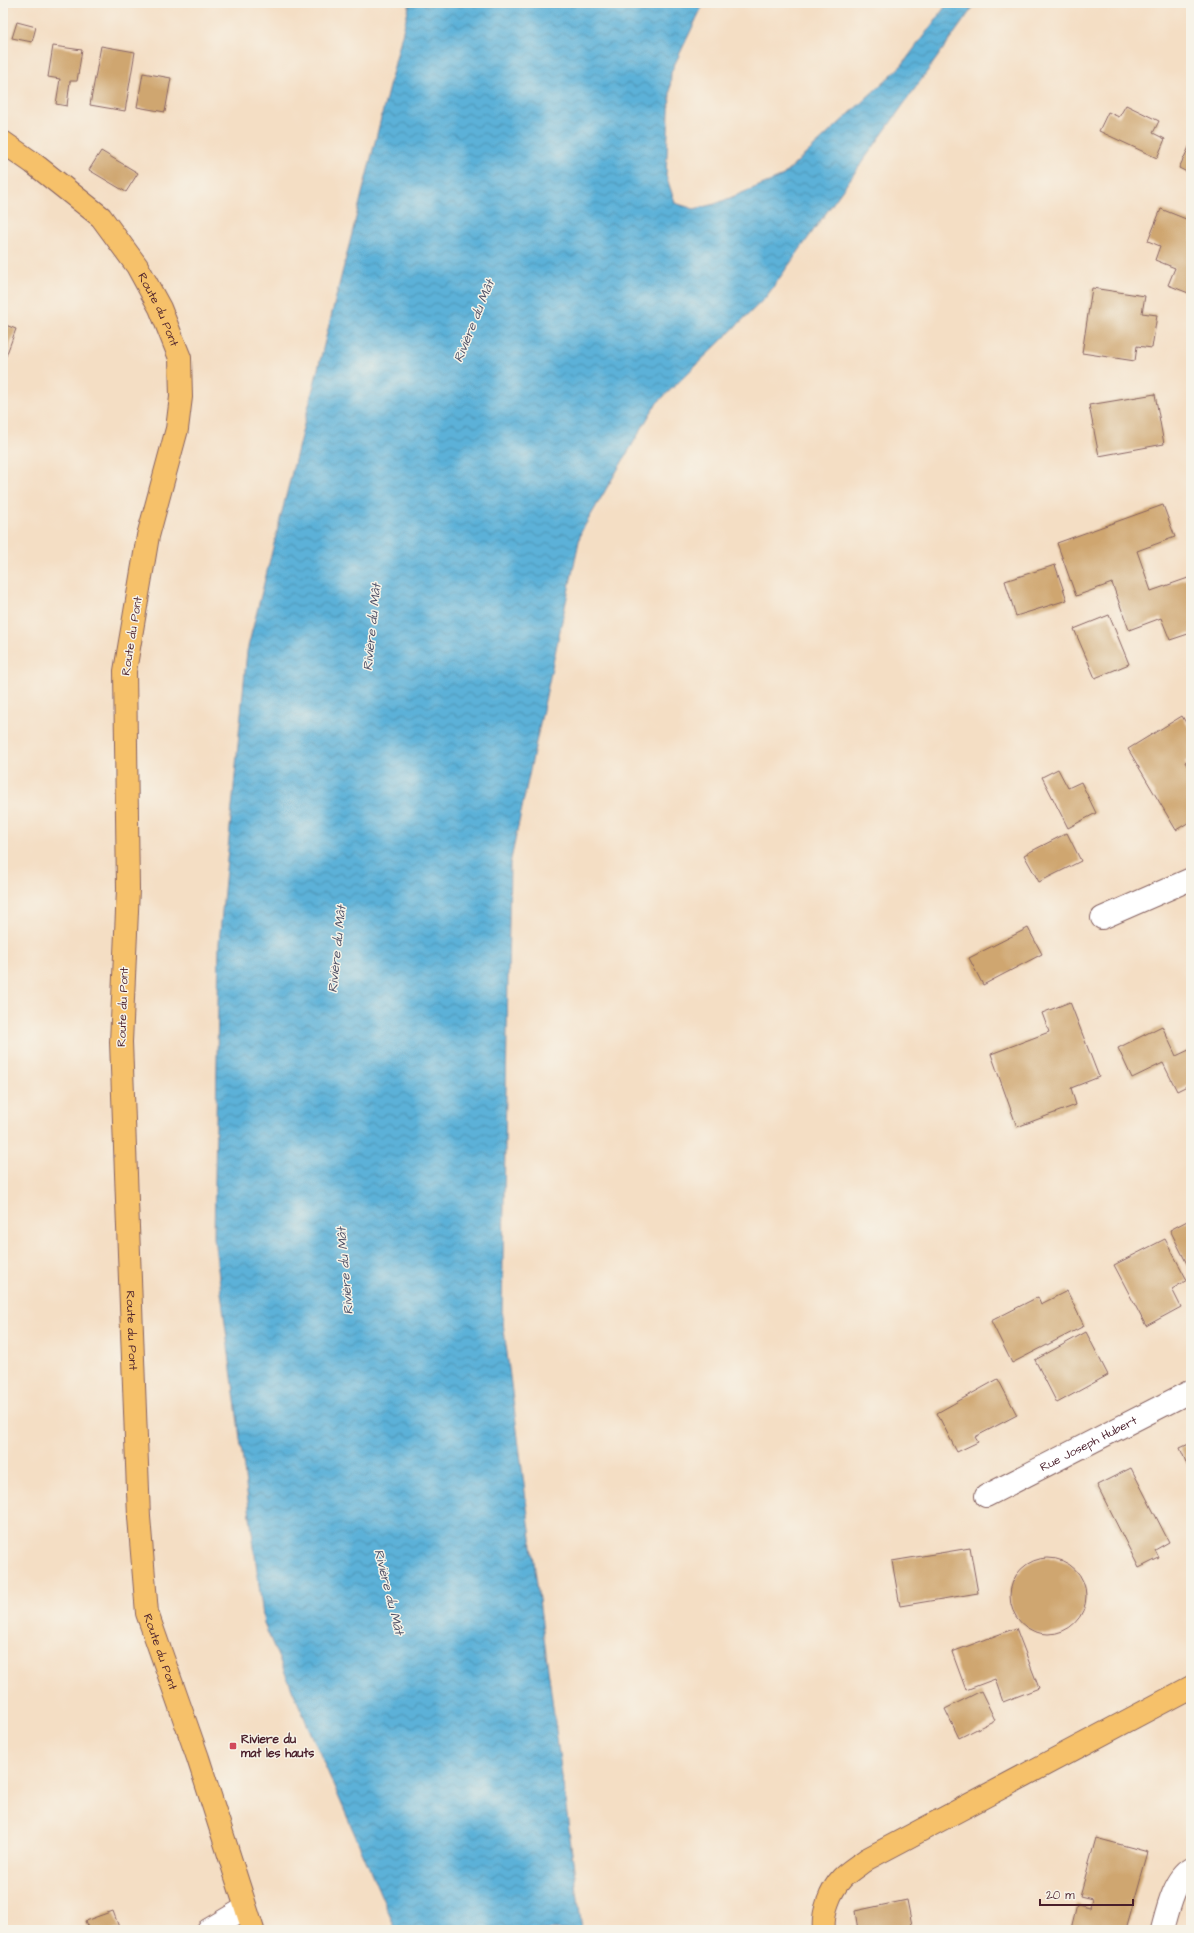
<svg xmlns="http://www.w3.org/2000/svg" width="1194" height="1933" viewBox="0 0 1194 1933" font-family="'Architects Daughter',sans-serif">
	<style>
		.water { fill: url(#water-waves); stroke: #526882 }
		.building { fill: #cfa670 }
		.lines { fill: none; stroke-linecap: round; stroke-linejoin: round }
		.minor-casing { stroke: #866261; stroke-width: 24 }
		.major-casing { stroke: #866261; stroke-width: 24 }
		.minor { stroke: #fff; stroke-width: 22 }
		.major { stroke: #f6c16b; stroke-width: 22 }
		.poi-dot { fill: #d1495b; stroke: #f7f3e8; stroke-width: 1.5 }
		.labels { text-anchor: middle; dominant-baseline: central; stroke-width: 3; stroke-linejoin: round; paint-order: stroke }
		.street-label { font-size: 12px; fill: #4a1f2b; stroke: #f7f3e8 }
		.poi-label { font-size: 12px; font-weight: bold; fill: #4a1f2b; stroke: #f7f3e8; text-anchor: start }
		.water-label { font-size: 13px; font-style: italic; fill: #505268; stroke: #f7f3e8 }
	</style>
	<defs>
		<pattern id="water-waves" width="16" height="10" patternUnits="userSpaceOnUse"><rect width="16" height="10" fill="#5bb1d8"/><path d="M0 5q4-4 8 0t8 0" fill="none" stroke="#4d8faf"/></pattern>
	</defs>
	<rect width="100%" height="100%" fill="#f7f3e8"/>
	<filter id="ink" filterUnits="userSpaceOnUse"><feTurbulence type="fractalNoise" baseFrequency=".025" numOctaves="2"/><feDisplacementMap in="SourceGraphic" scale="8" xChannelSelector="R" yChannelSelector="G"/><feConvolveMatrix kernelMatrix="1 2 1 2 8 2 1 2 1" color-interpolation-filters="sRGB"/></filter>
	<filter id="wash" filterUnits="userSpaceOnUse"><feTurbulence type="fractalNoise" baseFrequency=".012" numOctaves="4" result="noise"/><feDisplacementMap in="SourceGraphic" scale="16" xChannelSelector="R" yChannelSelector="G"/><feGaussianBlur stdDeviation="0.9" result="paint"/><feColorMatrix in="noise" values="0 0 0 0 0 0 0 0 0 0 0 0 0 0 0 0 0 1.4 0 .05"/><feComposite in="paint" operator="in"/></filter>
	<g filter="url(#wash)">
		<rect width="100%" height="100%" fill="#f4dec4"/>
		<polygon class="water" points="410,3 704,3 671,72 666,175 675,203 694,209 715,204 781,177 902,65 948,3 976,3 766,297 656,404 581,532 510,864 502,1315 582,1930 396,1930 264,1624 214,1238 219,943 247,651"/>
		<g id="blocks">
			<g class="building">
				<polygon points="17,22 36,27 32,42 12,38"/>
				<polygon points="53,46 82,50 77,81 70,81 67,106 56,104 60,79 48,77"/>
				<polygon points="101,46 135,52 125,111 90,105"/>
				<polygon points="143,73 171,78 165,112 137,107"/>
				<polygon points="1126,105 1159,121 1153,133 1165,139 1157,158 1099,131 1108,112 1119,117"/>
				<polygon points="1191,143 1191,174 1179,168"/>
				<polygon points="101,151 138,173 126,192 89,170"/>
				<polygon points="1161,209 1191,221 1191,294 1168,285 1175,268 1155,260 1160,246 1148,241"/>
				<polygon points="1092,288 1145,296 1142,313 1157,315 1152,348 1137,346 1135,361 1082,353"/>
				<polygon points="3,324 16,329 6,356 3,354"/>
				<polygon points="1155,394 1164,444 1099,456 1089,405"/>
				<polygon points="1163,505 1175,537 1137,551 1151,591 1191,577 1191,633 1170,640 1161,618 1129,630 1112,583 1076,596 1057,543"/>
				<polygon points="1055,565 1067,600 1016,616 1005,581"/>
				<polygon points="1109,615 1129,664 1095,678 1074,629"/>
				<polygon points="1182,716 1191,731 1191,759 1185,762 1191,773 1191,821 1176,830 1128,749"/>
				<polygon points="1058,769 1068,788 1081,782 1096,813 1068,828 1042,777"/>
				<polygon points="1067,833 1081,861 1039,882 1024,855"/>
				<polygon points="1028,928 1042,954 983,985 969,958"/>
				<polygon points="1070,1002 1099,1077 1071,1088 1076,1105 1017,1127 991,1054 1049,1032 1042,1013"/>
				<polygon points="1162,1026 1176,1056 1191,1049 1191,1084 1177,1091 1163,1063 1132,1078 1118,1048"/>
				<polygon points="1189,1220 1191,1224 1191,1272 1170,1230"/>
				<polygon points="1165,1239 1187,1280 1172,1289 1181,1307 1146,1326 1114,1265"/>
				<polygon points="1067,1291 1084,1326 1012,1363 991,1321 1038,1297 1041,1304"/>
				<polygon points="1086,1332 1108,1375 1057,1403 1035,1360"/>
				<polygon points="998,1379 1017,1415 975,1437 978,1442 957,1452 937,1413"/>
				<polygon points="1191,1443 1191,1474 1180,1448"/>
				<polygon points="1131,1468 1169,1542 1155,1550 1159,1558 1139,1568 1097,1485"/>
				<polygon points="970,1548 978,1593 900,1606 892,1561"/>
				<circle cx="1048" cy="1596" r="38"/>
				<polygon points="1016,1628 1039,1688 1003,1702 995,1679 966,1690 952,1652"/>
				<polygon points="981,1691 995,1720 959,1738 945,1709"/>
				<polygon points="1096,1838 1148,1852 1126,1930 1071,1930 1077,1905 1090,1908 1092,1899 1080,1896"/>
				<polygon points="907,1900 913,1930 858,1930 855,1911"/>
				<polygon points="113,1911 120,1930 89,1930 85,1921"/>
			</g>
		</g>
	</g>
	<g filter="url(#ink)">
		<use href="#blocks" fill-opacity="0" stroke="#866261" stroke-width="1"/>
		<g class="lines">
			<defs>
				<g id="minor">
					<polyline points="1102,918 1191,879"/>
					<path id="s1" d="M986,1496L1191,1391"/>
					<polyline points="208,1930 245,1908"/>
					<path d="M1162,1930C1167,1911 1174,1879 1191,1869"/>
				</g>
				<g id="major">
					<path id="s2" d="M3,142L33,163L101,217L137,266L160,308L180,358L181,397L177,429L148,536L125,671L128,889L121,1042L139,1517L147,1613L198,1758L253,1930"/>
					<path d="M824,1930C822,1913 830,1891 842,1878C849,1871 859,1865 867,1859L1191,1687"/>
				</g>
			</defs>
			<use href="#minor" class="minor-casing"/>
			<use href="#major" class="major-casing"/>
			<use href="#minor" class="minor"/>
			<use href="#major" class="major"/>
		</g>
	</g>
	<rect class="poi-dot" x="229" y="1742" width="8" height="8" rx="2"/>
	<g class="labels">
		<g class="street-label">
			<text stroke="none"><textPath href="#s2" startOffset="233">Route du Pont</textPath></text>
			<text transform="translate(132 636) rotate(-81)">Route du Pont</text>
			<text transform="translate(123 1007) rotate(-88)">Route du Pont</text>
			<text stroke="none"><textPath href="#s2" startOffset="1265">Route du Pont</textPath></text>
			<text stroke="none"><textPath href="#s1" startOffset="115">Rue Joseph Hubert</textPath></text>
			<text stroke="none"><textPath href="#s2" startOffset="1589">Route du Pont</textPath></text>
		</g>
		<g class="poi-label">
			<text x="241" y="1739">Riviere du<tspan x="241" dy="14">mat les hauts</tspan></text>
		</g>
		<g class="water-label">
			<text transform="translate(474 321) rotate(-68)">Rivière du Mât</text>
			<text transform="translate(372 627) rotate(-84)">Rivière du Mât</text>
			<text transform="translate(337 949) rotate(-84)">Rivière du Mât</text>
			<text transform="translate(345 1271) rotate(-95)">Rivière du Mât</text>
			<text transform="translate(389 1592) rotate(76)">Rivière du Mât</text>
		</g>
	</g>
	<rect width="1194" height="1933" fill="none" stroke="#f7f3e8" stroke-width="16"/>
	<path d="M1040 1899v6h93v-6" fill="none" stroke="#4a1f2b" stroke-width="2"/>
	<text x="1046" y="1899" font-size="12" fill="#4a1f2b" stroke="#f7f3e8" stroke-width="3" paint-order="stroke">20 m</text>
</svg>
